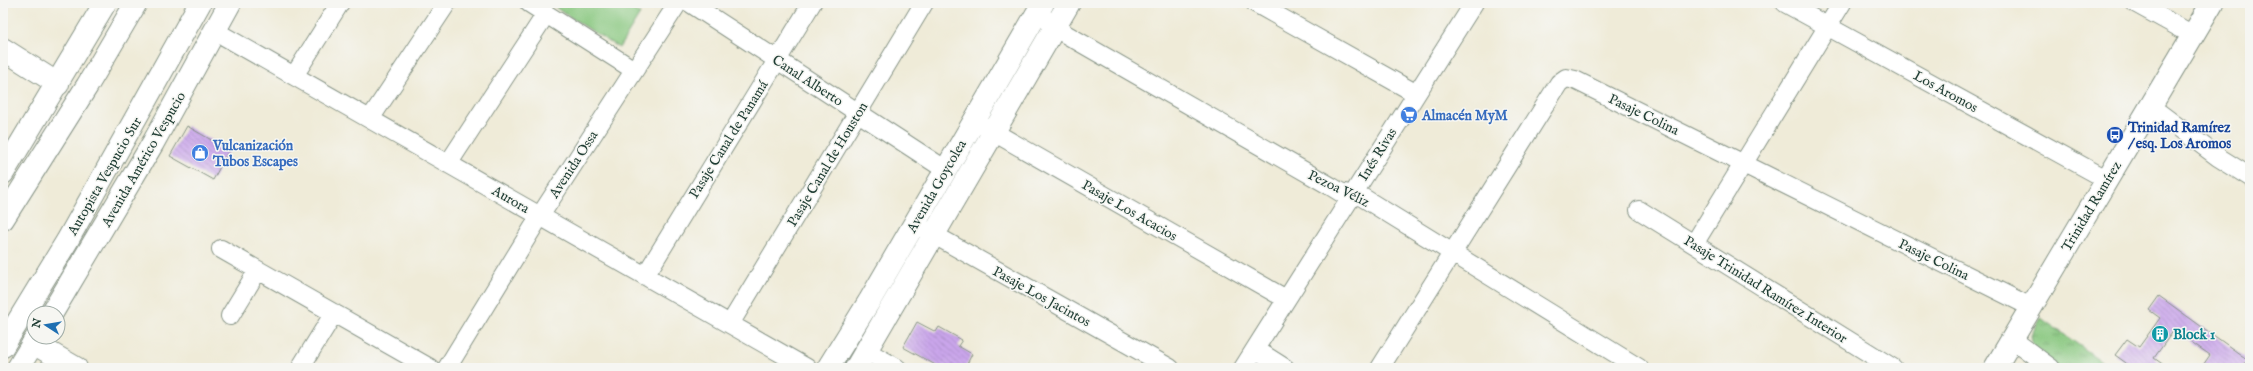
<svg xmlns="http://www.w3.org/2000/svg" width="2253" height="371" font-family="'IM FELL English',serif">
  <defs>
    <pattern id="park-tufts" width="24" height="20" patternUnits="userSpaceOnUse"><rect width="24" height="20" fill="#88c77f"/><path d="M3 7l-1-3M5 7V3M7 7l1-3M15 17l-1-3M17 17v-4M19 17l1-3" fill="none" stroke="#6fa369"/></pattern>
    <pattern id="building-back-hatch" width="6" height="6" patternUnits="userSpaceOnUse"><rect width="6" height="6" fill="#caa6eb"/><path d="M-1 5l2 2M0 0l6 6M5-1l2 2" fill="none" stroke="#a388bf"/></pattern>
  </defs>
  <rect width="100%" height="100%" fill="#f6f6f2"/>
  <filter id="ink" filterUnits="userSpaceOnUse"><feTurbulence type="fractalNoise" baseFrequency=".025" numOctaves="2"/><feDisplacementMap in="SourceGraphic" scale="8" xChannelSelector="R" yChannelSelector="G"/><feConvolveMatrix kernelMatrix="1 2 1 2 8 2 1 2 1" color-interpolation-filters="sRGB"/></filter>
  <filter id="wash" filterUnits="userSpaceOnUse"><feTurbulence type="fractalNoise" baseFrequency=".012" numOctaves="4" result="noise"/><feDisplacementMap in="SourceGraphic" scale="16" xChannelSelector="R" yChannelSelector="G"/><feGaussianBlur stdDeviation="0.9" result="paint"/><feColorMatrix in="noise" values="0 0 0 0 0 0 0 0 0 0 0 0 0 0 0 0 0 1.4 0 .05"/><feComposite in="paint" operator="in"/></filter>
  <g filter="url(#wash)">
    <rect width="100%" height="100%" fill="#efebd8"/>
    <path fill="#88c77f" stroke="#54825a" d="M559,3H623L640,14L619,48L556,8Z"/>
    <path fill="url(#park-tufts)" stroke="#54825a" d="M2041,318L2111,368H2061L2033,349L2031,335Z"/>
    <g id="blocks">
      <path fill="url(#building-back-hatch)" d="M187,126L229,150L213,180L170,156Z
        M2159,296L2248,360L2242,368H2201L2210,355L2174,330L2154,358L2168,368H2133L2115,355L2127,339L2139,347L2160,318L2149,310Z
        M917,322L936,332L939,327L962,340L958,346L972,354L965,368H941L903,347Z"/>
    </g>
  </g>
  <g filter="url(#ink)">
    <use href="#blocks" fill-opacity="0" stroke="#879486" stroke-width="1"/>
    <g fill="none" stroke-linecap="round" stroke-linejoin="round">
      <defs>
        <path id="minor" d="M529,3L634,70
          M690,3L946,170
          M1255,3L1415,93
          M1785,3L2106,179
          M2135,3L2193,35
          M1046,19L1055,28L1332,187L1340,192L1362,197L1639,368
          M215,31L807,368
          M294,76L340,3
          M2150,106L2218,157L2250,177
          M370,119L447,3
          M983,126L1286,299
          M448,164L546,14
          M1639,210L1893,368
          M922,228L1170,368
          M1694,244L1842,3
          M221,249L430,368
          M645,276L812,3
          M230,316L258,270
          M730,324L924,3
          M2012,339L2051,368
          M1255,349L1285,368
          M866,351L897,368
          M302,365L334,313
          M447,368L540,216L678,3
          M1243,368L1474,3
          M1380,368L1559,83L1566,78L1575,80L2031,307"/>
        <path id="tertiary" d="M3,49L58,84
          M33,343L76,368
          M828,368L870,300L1043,3
          M856,368L1069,3"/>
        <path id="secondary" d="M1995,368L2212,3"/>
        <path id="primary" d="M3,173L105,3
          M52,313L153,143L230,3
          M18,368L37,337"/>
        <path id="motorway" d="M3,219L87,86L136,3
          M3,346L67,241L200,3"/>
      </defs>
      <use href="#minor" stroke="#879486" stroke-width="20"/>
      <use href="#tertiary" stroke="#879486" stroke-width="24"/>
      <use href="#secondary" stroke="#879486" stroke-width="24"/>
      <use href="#primary" stroke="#879486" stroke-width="24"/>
      <use href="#motorway" stroke="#879486" stroke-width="24"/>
      <use href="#minor" stroke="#fff" stroke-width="18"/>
      <use href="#tertiary" stroke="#fff" stroke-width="22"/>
      <use href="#secondary" stroke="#fff" stroke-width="22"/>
      <use href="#primary" stroke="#fff" stroke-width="22"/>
      <use href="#motorway" stroke="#fff" stroke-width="22"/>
    </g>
  </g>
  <defs>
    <symbol id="supermarket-disc" viewBox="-11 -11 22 22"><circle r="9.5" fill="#3f7fe0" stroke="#f6f6f2"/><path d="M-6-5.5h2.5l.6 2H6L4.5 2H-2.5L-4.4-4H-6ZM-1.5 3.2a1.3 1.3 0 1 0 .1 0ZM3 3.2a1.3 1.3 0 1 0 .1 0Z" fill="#fff"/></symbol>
    <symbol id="bus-disc" viewBox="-11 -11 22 22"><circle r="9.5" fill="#1a4fb4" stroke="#f6f6f2"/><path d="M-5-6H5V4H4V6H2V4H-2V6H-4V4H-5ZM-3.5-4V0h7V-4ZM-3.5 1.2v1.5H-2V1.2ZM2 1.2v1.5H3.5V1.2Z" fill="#fff"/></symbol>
    <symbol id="shop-disc" viewBox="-11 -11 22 22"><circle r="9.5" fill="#3f7fe0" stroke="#f6f6f2"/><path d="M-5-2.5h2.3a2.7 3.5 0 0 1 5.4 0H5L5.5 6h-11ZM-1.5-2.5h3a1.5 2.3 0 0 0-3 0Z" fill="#fff"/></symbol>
    <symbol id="building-disc" viewBox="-11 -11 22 22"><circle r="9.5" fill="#0f9aa8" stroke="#f6f6f2"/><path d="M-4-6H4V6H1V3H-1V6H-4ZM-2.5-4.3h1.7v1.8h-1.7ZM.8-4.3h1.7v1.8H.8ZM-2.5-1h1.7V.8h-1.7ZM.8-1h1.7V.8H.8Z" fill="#fff"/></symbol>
  </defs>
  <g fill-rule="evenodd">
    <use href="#supermarket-disc" x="1399" y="105" width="20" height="20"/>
    <use href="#bus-disc" x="2105" y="125" width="20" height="20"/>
    <use href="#shop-disc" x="190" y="143" width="20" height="20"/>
    <use href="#building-disc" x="2150" y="324" width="20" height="20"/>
  </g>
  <g text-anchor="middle" stroke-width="3" stroke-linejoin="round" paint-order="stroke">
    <g font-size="14" fill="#1f3d34" stroke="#f6f6f2">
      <text transform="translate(808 80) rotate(33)" y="5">Canal Alberto</text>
      <text transform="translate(1946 91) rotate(29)" y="5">Los Aromos</text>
      <text transform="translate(1644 114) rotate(26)" y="5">Pasaje Colina</text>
      <text transform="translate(728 139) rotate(-58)" y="5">Pasaje Canal de Panamá</text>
      <text transform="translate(1377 154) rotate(-58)" y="5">Inés Rivas</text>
      <text transform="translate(143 159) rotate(-60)" y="5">Avenida Américo Vespucio</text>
      <text transform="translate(573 164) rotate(-57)" y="5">Avenida Ossa</text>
      <text transform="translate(827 164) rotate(-59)" y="5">Pasaje Canal de Houston</text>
      <text transform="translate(104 176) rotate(-60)" y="5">Autopista Vespucio Sur</text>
      <text transform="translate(936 186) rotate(-60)" y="5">Avenida Goycolea</text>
      <text transform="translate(1339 188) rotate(26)" y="5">Pezoa Véliz</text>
      <text transform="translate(511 199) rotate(30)" y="5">Aurora</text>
      <text transform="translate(2091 206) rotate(-59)" y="5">Trinidad Ramírez</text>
      <text transform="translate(1130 210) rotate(30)" y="5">Pasaje Los Acacios</text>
      <text transform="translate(1934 259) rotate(26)" y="5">Pasaje Colina</text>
      <text transform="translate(1766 289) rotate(32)" y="5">Pasaje Trinidad Ramírez Interior</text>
      <text transform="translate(1042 296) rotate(29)" y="5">Pasaje Los Jacintos</text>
    </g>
    <g font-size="14" font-weight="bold" fill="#366cbe" stroke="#f6f6f2" text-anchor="start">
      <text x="1422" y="120">Almacén MyM</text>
      <text x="213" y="150">Vulcanización<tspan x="213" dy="16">Tubos Escapes</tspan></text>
    </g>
    <g font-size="14" font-weight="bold" fill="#164399" stroke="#f6f6f2" text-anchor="start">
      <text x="2128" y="132">Trinidad Ramírez<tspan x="2128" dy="16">/ esq. Los Aromos</tspan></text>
    </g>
    <g font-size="14" font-weight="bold" fill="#0d838f" stroke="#f6f6f2" text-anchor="start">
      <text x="2173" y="339">Block 1</text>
    </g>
  </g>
  <rect width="2253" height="371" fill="none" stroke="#f6f6f2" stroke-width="16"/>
  <g transform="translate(46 325) rotate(282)"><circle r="19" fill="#f6f6f2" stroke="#a0aca6"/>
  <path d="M0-3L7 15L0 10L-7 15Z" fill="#1f6fb2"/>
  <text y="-6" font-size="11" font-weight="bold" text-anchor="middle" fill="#1f3d34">N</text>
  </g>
</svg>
